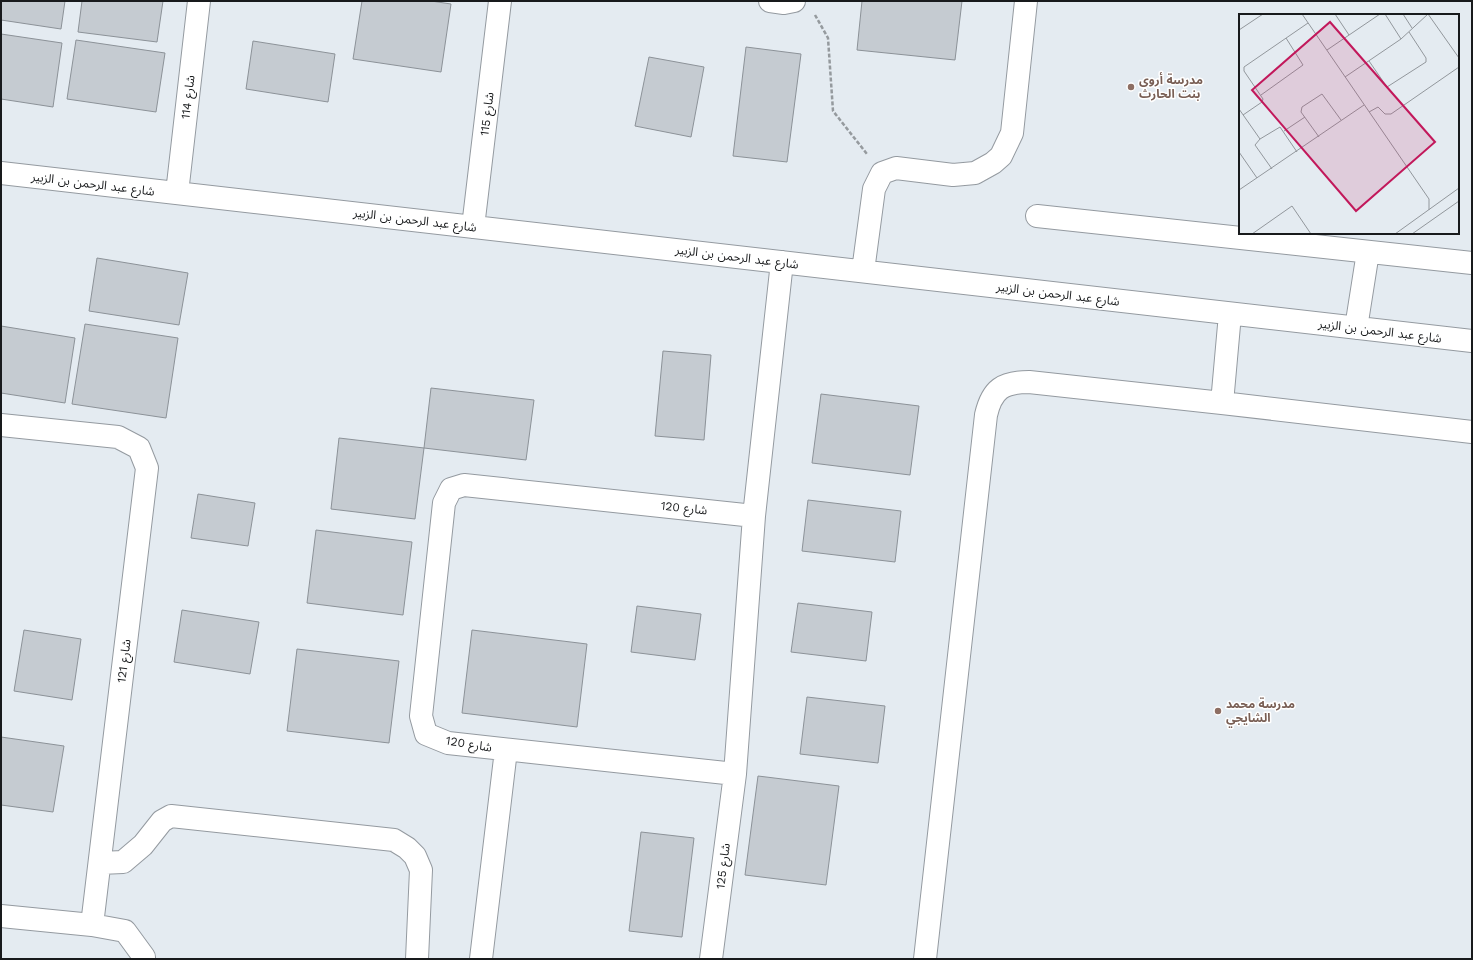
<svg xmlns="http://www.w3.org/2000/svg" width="1473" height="960" font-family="'Work Sans','Noto Sans Arabic',sans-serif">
  <rect width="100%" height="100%" fill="#e4ebf1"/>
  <path fill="#c5cbd1" stroke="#8c9298" d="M1,1H65L61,29L1,20Z
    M82,1H163L157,42L78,32Z
    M362,1H431L451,4L441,72L353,59Z
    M862,1H962L955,60L857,50Z
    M1,34L62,43L53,107L1,99Z
    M76,40L165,53L156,112L67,99Z
    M253,41L335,54L328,102L246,89Z
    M746,47L801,54L787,162L733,156Z
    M649,57L704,67L691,137L635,126Z
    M97,258L188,273L179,325L89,311Z
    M85,324L178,338L166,418L72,404Z
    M1,326L75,338L65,403L1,393Z
    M663,351L711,355L704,440L655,436Z
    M431,388L534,400L526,460L424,448Z
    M821,394L919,406L910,475L812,463Z
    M339,438L424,448L415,519L331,509Z
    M198,494L255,503L248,546L191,538Z
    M808,500L901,511L895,562L802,551Z
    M316,530L412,542L403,615L307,603Z
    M798,603L872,612L866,661L791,652Z
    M637,606L701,614L695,660L631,652Z
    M182,610L259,622L250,674L174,662Z
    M24,630L81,639L72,700L14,691Z
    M472,630L587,644L577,727L462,713Z
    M297,649L399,661L389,743L287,731Z
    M807,697L885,706L878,763L800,754Z
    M1,737L64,746L53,812L1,805Z
    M758,776L839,786L826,885L745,875Z
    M641,832L694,838L682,937L629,931Z"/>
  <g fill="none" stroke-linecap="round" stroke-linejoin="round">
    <defs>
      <path id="minor" d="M770,1L784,3L794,1
        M1,173L1472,341
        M177,193L199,1
        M1037,216L1472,263
        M473,227L500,1
        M863,271L874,189L882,173L896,168L953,175L975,173L993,163L1001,156L1012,133L1026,1
        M1356,328L1368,252
        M1222,403L1230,314
        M1,425L118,437L139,448L147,468L92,925
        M735,774L448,743L426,734L421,716L444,503L451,489L464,485L754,516
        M100,863L123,862L143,845L162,821L171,816L394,840L407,848L415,856L421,870L417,959
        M1,916L92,925L125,931L144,957V959
        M481,959L506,750
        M711,959L735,774L754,516L782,262
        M925,959L986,415C992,389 1003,382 1029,382L1222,403L1472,432"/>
    </defs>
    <use href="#minor" stroke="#949aa0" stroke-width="24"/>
    <path stroke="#959a9e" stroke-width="2.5" stroke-dasharray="4 2" stroke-linecap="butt" d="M815,15L828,38L833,111L867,154"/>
    <use href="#minor" stroke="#fff" stroke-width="22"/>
  </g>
  <g fill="#8d6e63" stroke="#fff" stroke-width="1.5">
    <circle cx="1131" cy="87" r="4"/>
    <circle cx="1218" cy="711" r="4"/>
  </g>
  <g text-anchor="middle" stroke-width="3" stroke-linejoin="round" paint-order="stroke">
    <g font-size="12" font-weight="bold" fill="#785e54" stroke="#fff" text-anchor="start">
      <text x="1139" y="84">مدرسة أروى<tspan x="1139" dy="14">بنت الحارث</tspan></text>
      <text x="1226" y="708">مدرسة محمد<tspan x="1226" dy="14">الشايجي</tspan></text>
    </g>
    <g font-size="12" fill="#181a1c" stroke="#fff">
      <text transform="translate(188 97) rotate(-83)" y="4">شارع 114</text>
      <text transform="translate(487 114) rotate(-83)" y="4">شارع 115</text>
      <text transform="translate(93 184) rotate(7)" y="4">شارع عبد الرحمن بن الزبير</text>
      <text transform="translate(415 220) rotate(7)" y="4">شارع عبد الرحمن بن الزبير</text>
      <text transform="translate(737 257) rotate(7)" y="4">شارع عبد الرحمن بن الزبير</text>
      <text transform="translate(1058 294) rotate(7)" y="4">شارع عبد الرحمن بن الزبير</text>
      <text transform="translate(1380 331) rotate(7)" y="4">شارع عبد الرحمن بن الزبير</text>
      <text transform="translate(684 508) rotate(6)" y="4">شارع 120</text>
      <text transform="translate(124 661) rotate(-83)" y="4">شارع 121</text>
      <text transform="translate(469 744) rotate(9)" y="4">شارع 120</text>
      <text transform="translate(723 866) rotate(-83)" y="4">شارع 125</text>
    </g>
  </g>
  <g transform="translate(1239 14)">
    <rect width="220" height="220" fill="#e4ebf1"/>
    <path fill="none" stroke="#92979c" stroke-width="1" d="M63,0L190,185V196M96,0L110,21M146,0L162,25M164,0L173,14M189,0L220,44M0,16L24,0M88,36L141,0M130,47L148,73L187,48V44L170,18M106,63L162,25L189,0M22,81L64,51L47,24M0,95L21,125M130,98L139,93L146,100H152L220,53M4,101L23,88L24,85L5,57V53L69,9M45,117L66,103M80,123L62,98L63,93L83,80L102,106M0,138L18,164M33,155L16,131L21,125L41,113L58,138M0,176L125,91M13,220L53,192L72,220M156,220L220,174M173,220L220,187"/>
    <path fill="#c2185b" fill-opacity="0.15" stroke="#c2185b" stroke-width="2" d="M91,8L196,128L117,197L13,76Z"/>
    <rect width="220" height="220" fill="none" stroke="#181a1c" stroke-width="2"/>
  </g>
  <rect width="1473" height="960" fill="none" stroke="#181a1c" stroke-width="4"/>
</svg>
